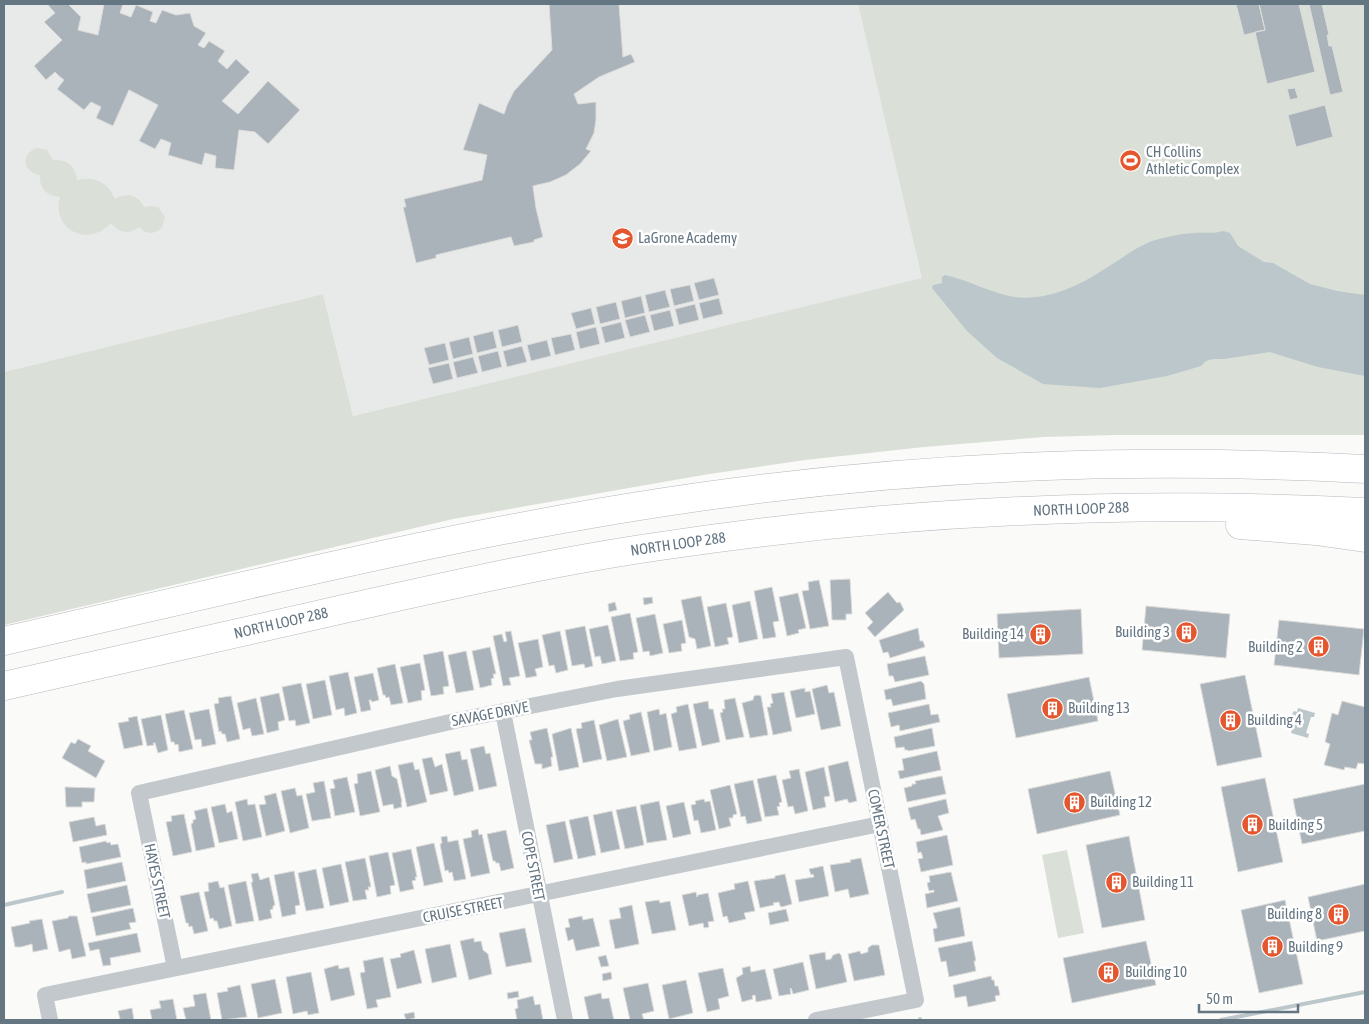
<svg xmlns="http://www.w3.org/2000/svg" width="1369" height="1024" font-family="'Asap Condensed',sans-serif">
  <rect width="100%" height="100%" fill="#fafaf8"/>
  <path fill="#e8e9e9" d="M4,4H858L923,278L353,416L323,294L4,372Z"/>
  <path fill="#dadfd7" d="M858,4H1365V435H1114L1044,437L924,447L805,460L703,475L453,519L4,625V372L323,294L353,416L922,278Z
    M37,148L47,150L53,160C67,159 76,166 77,180C94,176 108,182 115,199C127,192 138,195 144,207L150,206L158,207L165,217L162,228C154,234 147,235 139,227C129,235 119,233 111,223C88,248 51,230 60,197C47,196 39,189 40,175C23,172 20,154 37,148Z
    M1067,850L1084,933L1058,938L1042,855Z"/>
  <path fill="#bbc7cb" d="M1223,231L1230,233L1238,246L1264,262L1273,263L1310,284L1337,291L1365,295V376L1318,367L1270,352L1224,359H1213L1206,361L1201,366L1167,376L1100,388L1043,384L997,358L967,331L932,288L933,285L942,283V277L945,275C969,280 990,293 1014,297C1046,301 1077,287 1103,270C1120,260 1134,248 1152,241C1165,237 1180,234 1193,233C1204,232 1213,234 1223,231Z
    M1298,708L1315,713L1314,717H1311L1306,733L1309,734L1308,738L1291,733L1292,730L1289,729V719L1294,711L1297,712Z"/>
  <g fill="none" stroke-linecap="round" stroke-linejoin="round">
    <path stroke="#bbc7cb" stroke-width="4" d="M4,905L62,892
      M920,1019V1020
      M1221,1020L1365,992"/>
  </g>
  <path fill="#aab3b9" stroke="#dcdcda" d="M47,4H68L81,17L78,30L98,35L104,4H123L120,13L131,17L136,5L153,12L150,21L156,23L162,10L176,15L190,13L194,26L206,33L198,45L204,48L209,41L225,51L218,61L227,69L236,59L250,72L222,101L238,114L268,81L300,110L268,144L255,132L239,130L234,170L215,168L216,156L205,153L202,165L168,155L171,143L161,139L155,149L139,141L158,105L129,90L113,126L96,118L101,107L91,102L84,110L57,89L64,80L59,76L55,72L46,80L34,66L62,40L44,22L55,13Z
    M549,4H619L623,57L631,54L635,62L599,77L574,94L578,104L596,102V120L594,133L586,149L591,151L580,164L566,175L550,182L533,186L536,208L543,237L534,240V242L514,246L511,237L436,255V258L416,263L403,207H406L404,199L482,180L487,155L463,150L479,103L504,114L507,105L514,91L552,50Z
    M1236,4H1259L1265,30L1244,35Z
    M1259,4H1299L1315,72L1267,84L1255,32L1265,30Z
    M1309,4H1322L1329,35H1327L1329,46H1332L1343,92L1330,95Z
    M1295,88L1298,98L1290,100L1287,89Z
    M1325,105L1333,137L1296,147L1288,115Z
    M714,278L719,295L699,300L694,283Z
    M690,285L694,301L674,306L670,289Z
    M665,290L670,307L649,312L645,295Z
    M641,296L645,313L625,318L621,301Z
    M719,298L723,314L703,319L699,303Z
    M616,302L620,319L600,324L596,307Z
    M695,304L699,320L679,325L675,309Z
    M591,308L595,324L576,329L571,313Z
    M670,310L674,326L654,331L650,315Z
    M645,315L650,332L630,337L625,320Z
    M621,322L625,338L605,343L601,327Z
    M518,325L522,342L502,347L498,330Z
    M596,327L600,344L580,349L576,332Z
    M493,331L497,348L477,353L473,336Z
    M571,334L575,350L555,355L551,338Z
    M469,337L473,354L453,359L449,342Z
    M547,340L551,356L531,361L527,345Z
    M445,343L449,360L429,365L424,348Z
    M522,346L527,362L507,367L503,351Z
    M498,351L502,367L482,372L478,356Z
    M473,357L478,373L457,378L453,362Z
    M449,363L453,379L433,384L428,368Z
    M850,579L852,614H846V620H832L830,580Z
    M819,580L829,626L810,629L802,591L809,590L808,582Z
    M772,587L779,621L773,622L776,637L763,639L754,591Z
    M888,592L897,603L900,602L904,610L875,637L867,628L873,622L865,613Z
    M798,593L806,628L798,630L799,633L787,636L779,597Z
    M701,596L711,646L697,649L695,639L689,637L681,600Z
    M652,597L653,603L644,605L643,598Z
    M750,601L758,639L739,643L732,605Z
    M615,602L617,610L609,612L608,604Z
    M726,603L733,637L727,638L729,644L715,647L707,607Z
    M1146,606L1230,614L1226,658L1142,650Z
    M1081,609L1083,654L999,658L997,614Z
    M630,613L638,652L633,653L634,659L620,661L611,617Z
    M655,614L663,653L650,656L649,651L643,652L636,618Z
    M682,620L686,643L681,644L682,651L669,653L663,624Z
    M1279,620L1364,629L1359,675L1274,665Z
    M608,625L616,661L602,664L600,656L595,657L589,629Z
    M585,626L593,666L585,668L584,664L572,666L565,630Z
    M918,628L920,641H923L925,647L890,658L888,652L883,653L879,640Z
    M511,631L520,676L509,678L511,685L503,686L493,636L502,634L504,642L507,641L505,632Z
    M560,631L568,670L556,673L554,665L549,666L542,635Z
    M538,639L543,667L535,669L537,676L526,678L518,643Z
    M490,647L496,674H493L494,678L491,679L492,685L480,688L472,651Z
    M443,651L449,686L443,687L444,694L431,696L423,655Z
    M466,651L474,690L456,693L448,655Z
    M925,656L929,675L895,682L893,676H889L887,664Z
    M420,663L425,690L421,691L422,700L408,703L400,667Z
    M395,664L403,703L391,705L389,697L386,698L385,695H383L377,668Z
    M348,672L357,713L345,716L344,708L336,710L329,676Z
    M373,673L379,700L372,702L371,700H369L371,710L361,712L354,677Z
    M1245,675L1262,757L1217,766L1200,684Z
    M1089,677L1098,721L1016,738L1007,694Z
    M325,680L332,715L313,719L306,684Z
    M921,681L924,684L926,699L893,706L891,699L886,700L884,690Z
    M301,683L310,723L296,726L295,720L289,721L282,687Z
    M827,685L829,693L834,692L841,726L821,730L812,689Z
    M805,688V692L810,691L815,714L796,718L790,691Z
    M784,692L792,731L773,735L767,707H771L770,704L773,703L771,694Z
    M279,693L285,720L278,722L279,730L267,733L260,697Z
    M758,695L761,696L768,735L750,738L742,703L753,700L754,696Z
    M231,696L240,739L227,742L225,734H222L221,731L219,732L214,704L219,703L218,698Z
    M256,698L264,734L252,736L250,728L243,730L237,703Z
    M735,698L744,737L726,740L720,713L723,712L722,709H725L724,700Z
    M708,701L709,709H713L720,742L702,746L693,704Z
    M1342,701L1365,707V758L1364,764L1358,763L1356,769L1345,767L1344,770L1324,765L1330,744L1325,742L1332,713L1338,715Z
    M688,704L697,748L679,751L671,714L677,712L676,707Z
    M929,704L931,715L938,714L940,722L900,731L899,725L891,727L888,713Z
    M209,709L216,744L202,747L201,739L195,740L189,713Z
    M659,709L660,715L666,713L672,747L654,751L647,712Z
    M184,710L193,749L179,752L178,744L175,745L174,742H171L165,714Z
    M641,712L650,752L631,756L623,721L630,719L629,715Z
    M161,715L168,750L158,753L155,743H153L154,745L147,746L141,719Z
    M137,716L143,745L124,749L118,723L129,721L128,718Z
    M618,719L627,757L607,761L599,725Z
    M594,720L602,759L583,763L576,729L582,728L581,723Z
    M547,728L553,757H551V760L552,766L542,769V764H535L529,740H532L530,732Z
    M571,728L579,767L559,771L552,734Z
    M932,728L935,746L908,751V750H905L904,747L896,748L894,737Z
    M78,739L91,746L88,751L105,761L96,778L62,758L71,742L75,744Z
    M484,746L486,754L490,753L497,786L479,790L470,749Z
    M460,751L462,760L467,759L474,791L454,796L445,754Z
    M937,751L941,770L900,779L898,771L904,770L902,759Z
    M432,757L435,767L442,764L448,791L430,795L422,759Z
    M848,761L857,801L849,803L847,799L835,802L828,766Z
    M413,762L415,770L419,769L427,802L407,807L398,765Z
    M390,766L392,776L397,779L402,802H401L402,807L394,809L393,804L383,806L375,770Z
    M824,767L830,796L824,797L826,807L813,810L805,772Z
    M799,769L808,811L795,814L793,806L788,807L782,780L791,778L789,771Z
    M371,771L380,812L360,816L354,784L358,783L357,774Z
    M1110,771L1120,815L1037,834L1028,789Z
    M776,775L782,802L779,803L780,806L777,807L779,815L765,817L757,779Z
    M942,776L946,794L907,802L904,788L912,786V784H916L915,781Z
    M347,777L355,812L335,816L330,789L335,788L333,780Z
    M1265,778L1283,862L1238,872L1221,787Z
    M753,780L762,821L747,824L745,816L741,817L734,784Z
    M324,781L331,818L312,821L306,794L315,792L313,783Z
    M1365,784V831L1302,844L1293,799Z
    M730,785L737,814L733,815V818H729L731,826L719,829L710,790Z
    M65,787L95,788L94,802H82V807H66Z
    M295,788L297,796L302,795L309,828L290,833L281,791Z
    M276,793L285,831L266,836L259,805L266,804L264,796Z
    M247,799L248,805L255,804L262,837L243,841L235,802Z
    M704,799L705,802L710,801L716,830L701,833L698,820L694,821L691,805L696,804L695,801Z
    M946,799L949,813L938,816L943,830L921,835L920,829H918L915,819L911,820L908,808Z
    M659,801L667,840L647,843L640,805Z
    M684,802L691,834L673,838L666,806Z
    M225,804L227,813L232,811L238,839L219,843L211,807Z
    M636,806L644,845L625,849L616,810Z
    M207,808L215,847L196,851L191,824L193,823V820L196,819L194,811Z
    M612,811L620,849L601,853L593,815Z
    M184,814L192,852L173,856L166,822L172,821L171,816Z
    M588,816L596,855L578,859L569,820Z
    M94,817L96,826L105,824L107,835L73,842L69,822Z
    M565,821L573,859L554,863L546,825Z
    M478,829L479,835L482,834L490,873L471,877L463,839L472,837L471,831Z
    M506,830L514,868L501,871L499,863H496L495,861H493L487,834Z
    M947,835L953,865L921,872L918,859L923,858L921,852L918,853L916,842Z
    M447,836L448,842L458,840L466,879L454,881L452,872L449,873L448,870L445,871L440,844L442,843L441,837Z
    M1129,836L1145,920L1102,928L1086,845Z
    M106,841L107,843L110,842L111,845L118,844L121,857L86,864V862L82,863L79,847Z
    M434,843L443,882L424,886L416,847Z
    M411,849L417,877H415L416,880L412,881L414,889L400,892L392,853Z
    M388,852L395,885L390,886L391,894L377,897L369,856Z
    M365,858L371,887H368L369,890H365L367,899L353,901L345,862Z
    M861,858L869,894L850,898L848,889L835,892L830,865L851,862L850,860Z
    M122,862L126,881L87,889L84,870Z
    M341,864L349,902L330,906L322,868Z
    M823,866L829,896L799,902L795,880L814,877L813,874L811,875L809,869Z
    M316,869L324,908L306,911L298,873Z
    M294,871L300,905L295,906L296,914L282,917L274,875Z
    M951,872L958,901L927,908L925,894L934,892V890L929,891L927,883L930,882L929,876Z
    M258,873L260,880L269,877L275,905L273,906V909L270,910L272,918L259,921L251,882H253L251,874Z
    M785,874L792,904L782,907L780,906L779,902L773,903L774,905L760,908L754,881L775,878V876Z
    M218,881L220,888L224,887L232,926L219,929L217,921H214L213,918L210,919L204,892L209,891L208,883Z
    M246,881L254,921L236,924L228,885Z
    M748,881L755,911L744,913L746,919L729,923L727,916L723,917L718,893L735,889L734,884Z
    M1365,884V931L1317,941L1308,897Z
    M127,885L131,905L91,913L87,894Z
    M199,892L208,931L194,934L192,926L189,927L188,923H186L180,896Z
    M696,892L697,897L698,895L708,893L714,921L708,922L709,927L704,928L703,923L689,926L682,895Z
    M659,900L660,903L670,901L676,930L652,934L645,902Z
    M1285,900L1303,984L1259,993L1241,910Z
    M632,905L639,944L615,949L609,920L621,918L619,908Z
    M960,907L965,936L935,942L933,929L937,928V926L933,913Z
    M133,908L136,922L129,923L131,929L96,936L92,917Z
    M786,909L789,921L770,925L768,913Z
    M69,916H77L86,956L72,959L70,949L59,952L52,921L68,918Z
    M582,916L583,920L593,918L600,946L576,951L573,939L568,941L565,928L570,927L568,919Z
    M42,919L48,949L33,952L32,944L21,947H15L11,927L30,923L29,921Z
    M525,928L532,962L506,967L499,933Z
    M137,933L141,952L110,958L111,965L103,966L99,949L90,951L88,943Z
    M474,938V942L481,941L483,950L488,954L492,974L469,980L460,941Z
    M972,941L976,961H974L976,971L949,977L946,961L941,962L938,948Z
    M1146,941L1156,985L1072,1003L1063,958Z
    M450,944L457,977L432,983L425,949Z
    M872,945H879L885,975L854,981L848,954L860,951L861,954L868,952V948Z
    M414,950L422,983L397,989L390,959L401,957L400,954Z
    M825,952L826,960L831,959L833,955L839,953L841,955L847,982L816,989L809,955Z
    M606,955L609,966L601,967L598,957Z
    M383,957L391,997L376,1000L378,1007L367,1009L360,973L365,972L363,961Z
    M803,962L809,990L793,994L791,988L790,989L791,994L779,996L773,969Z
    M338,965L339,969L349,967L355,995L331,1001L324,969Z
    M750,966L751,972L765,969L772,999L756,1002L755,995L752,996L753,999L742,1002L736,978L743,974L742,968Z
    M723,968L729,996L718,999L720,1009L707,1012L698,973Z
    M311,972L319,1013L308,1015L307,1011L293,1014L286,977Z
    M611,972L612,979L603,981L602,974Z
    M991,976L992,980H994L995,986H998L1000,995L995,996L996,1001L968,1007L966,996L955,998L953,985Z
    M275,979L282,1013L258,1018L251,984Z
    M686,980L693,1013L669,1019L662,985Z
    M648,983L654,1011L642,1014L644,1020H630L623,988Z
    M240,985L247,1017L222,1020L217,993L228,991L227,988Z
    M518,991L519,997L508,999L507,993Z
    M206,993L211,1020H186L183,1008L195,1006L193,995Z
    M601,993L602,999L609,998L614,1020H589L584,997Z
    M533,996L535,1005L540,1004L543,1020H517L515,1009L518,1008L517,1000Z
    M173,999L177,1020H152L150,1010L161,1008L159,1001Z
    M132,1008L134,1020H115L120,1019L118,1011Z
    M414,1012L415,1018L406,1020L404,1014Z"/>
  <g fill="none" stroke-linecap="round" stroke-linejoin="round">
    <defs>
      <path id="highway" d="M1240,525L1316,531L1365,538
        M4,641C247,586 489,524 736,492C945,464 1155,458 1365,469
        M4,686C119,660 233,634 348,608C452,585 556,561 661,546C894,511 1130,500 1365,512"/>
    </defs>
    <use href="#highway" stroke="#b4b9bd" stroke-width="29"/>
    <path stroke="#c3c8cc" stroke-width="16" d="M503,712L565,1020
      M175,968L139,793L459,720L617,689L846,657L916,1000L816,1020
      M50,1020L45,995L880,824"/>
    <use href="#highway" stroke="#fff" stroke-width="28"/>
  </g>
  <defs>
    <symbol id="stadium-disc" viewBox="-11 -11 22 22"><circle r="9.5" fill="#e4572e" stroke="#fff"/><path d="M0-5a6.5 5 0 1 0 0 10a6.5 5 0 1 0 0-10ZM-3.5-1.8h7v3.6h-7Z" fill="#fff"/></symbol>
    <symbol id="school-disc" viewBox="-11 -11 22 22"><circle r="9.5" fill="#e4572e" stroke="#fff"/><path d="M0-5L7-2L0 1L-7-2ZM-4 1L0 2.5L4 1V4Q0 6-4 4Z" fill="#fff"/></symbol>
    <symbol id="building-disc" viewBox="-11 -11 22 22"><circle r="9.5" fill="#e4572e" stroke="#fff"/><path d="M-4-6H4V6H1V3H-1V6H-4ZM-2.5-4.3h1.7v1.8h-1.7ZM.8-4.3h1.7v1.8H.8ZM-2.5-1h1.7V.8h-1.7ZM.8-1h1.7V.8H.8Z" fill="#fff"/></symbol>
  </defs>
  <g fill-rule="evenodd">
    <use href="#stadium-disc" x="1118" y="148" width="25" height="25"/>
    <use href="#school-disc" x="610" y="226" width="25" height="25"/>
    <use href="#building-disc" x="1174" y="620" width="25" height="25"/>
    <use href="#building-disc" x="1028" y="622" width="25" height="25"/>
    <use href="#building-disc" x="1306" y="634" width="25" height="25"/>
    <use href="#building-disc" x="1040" y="696" width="25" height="25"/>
    <use href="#building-disc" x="1218" y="708" width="25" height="25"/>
    <use href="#building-disc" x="1062" y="790" width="25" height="25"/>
    <use href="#building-disc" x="1240" y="812" width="25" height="25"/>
    <use href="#building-disc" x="1104" y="870" width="25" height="25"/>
    <use href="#building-disc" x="1326" y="902" width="25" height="25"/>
    <use href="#building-disc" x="1260" y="934" width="25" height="25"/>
    <use href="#building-disc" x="1096" y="960" width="25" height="25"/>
  </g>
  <g text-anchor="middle" stroke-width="5" stroke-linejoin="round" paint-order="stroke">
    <g font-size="15" fill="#657683" stroke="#fff" text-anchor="start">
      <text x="1146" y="157">CH Collins<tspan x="1146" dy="17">Athletic Complex</tspan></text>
      <text x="638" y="243">LaGrone Academy</text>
      <text x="1170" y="637" text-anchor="end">Building 3</text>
      <text x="1024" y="639" text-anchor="end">Building 14</text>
      <text x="1303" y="652" text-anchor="end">Building 2</text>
      <text x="1068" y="713">Building 13</text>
      <text x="1247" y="725">Building 4</text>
      <text x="1090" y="807">Building 12</text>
      <text x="1268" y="830">Building 5</text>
      <text x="1132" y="887">Building 11</text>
      <text x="1322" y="919" text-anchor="end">Building 8</text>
      <text x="1288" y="952">Building 9</text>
      <text x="1125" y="977">Building 10</text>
    </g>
    <g font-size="15" fill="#657683" stroke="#fff">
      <text transform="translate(1081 509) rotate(-2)" y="5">NORTH LOOP 288</text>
      <text transform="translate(678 544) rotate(-8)" y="5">NORTH LOOP 288</text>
      <text transform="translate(281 623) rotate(-13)" y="5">NORTH LOOP 288</text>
      <text transform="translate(490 714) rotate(-11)" y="5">SAVAGE DRIVE</text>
      <text transform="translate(881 829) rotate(78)" y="5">COMER STREET</text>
      <text transform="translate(533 866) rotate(79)" y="5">COPE STREET</text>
      <text transform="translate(157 881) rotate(78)" y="5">HAYES STREET</text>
      <text transform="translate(463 910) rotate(-11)" y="5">CRUISE STREET</text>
    </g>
  </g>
  <rect width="1369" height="1024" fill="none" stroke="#657683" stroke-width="10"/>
  <path d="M1199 1004v8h99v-8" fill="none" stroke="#657683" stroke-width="2.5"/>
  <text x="1206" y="1004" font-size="15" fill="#657683" stroke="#ffffff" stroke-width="4" paint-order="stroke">50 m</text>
</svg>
